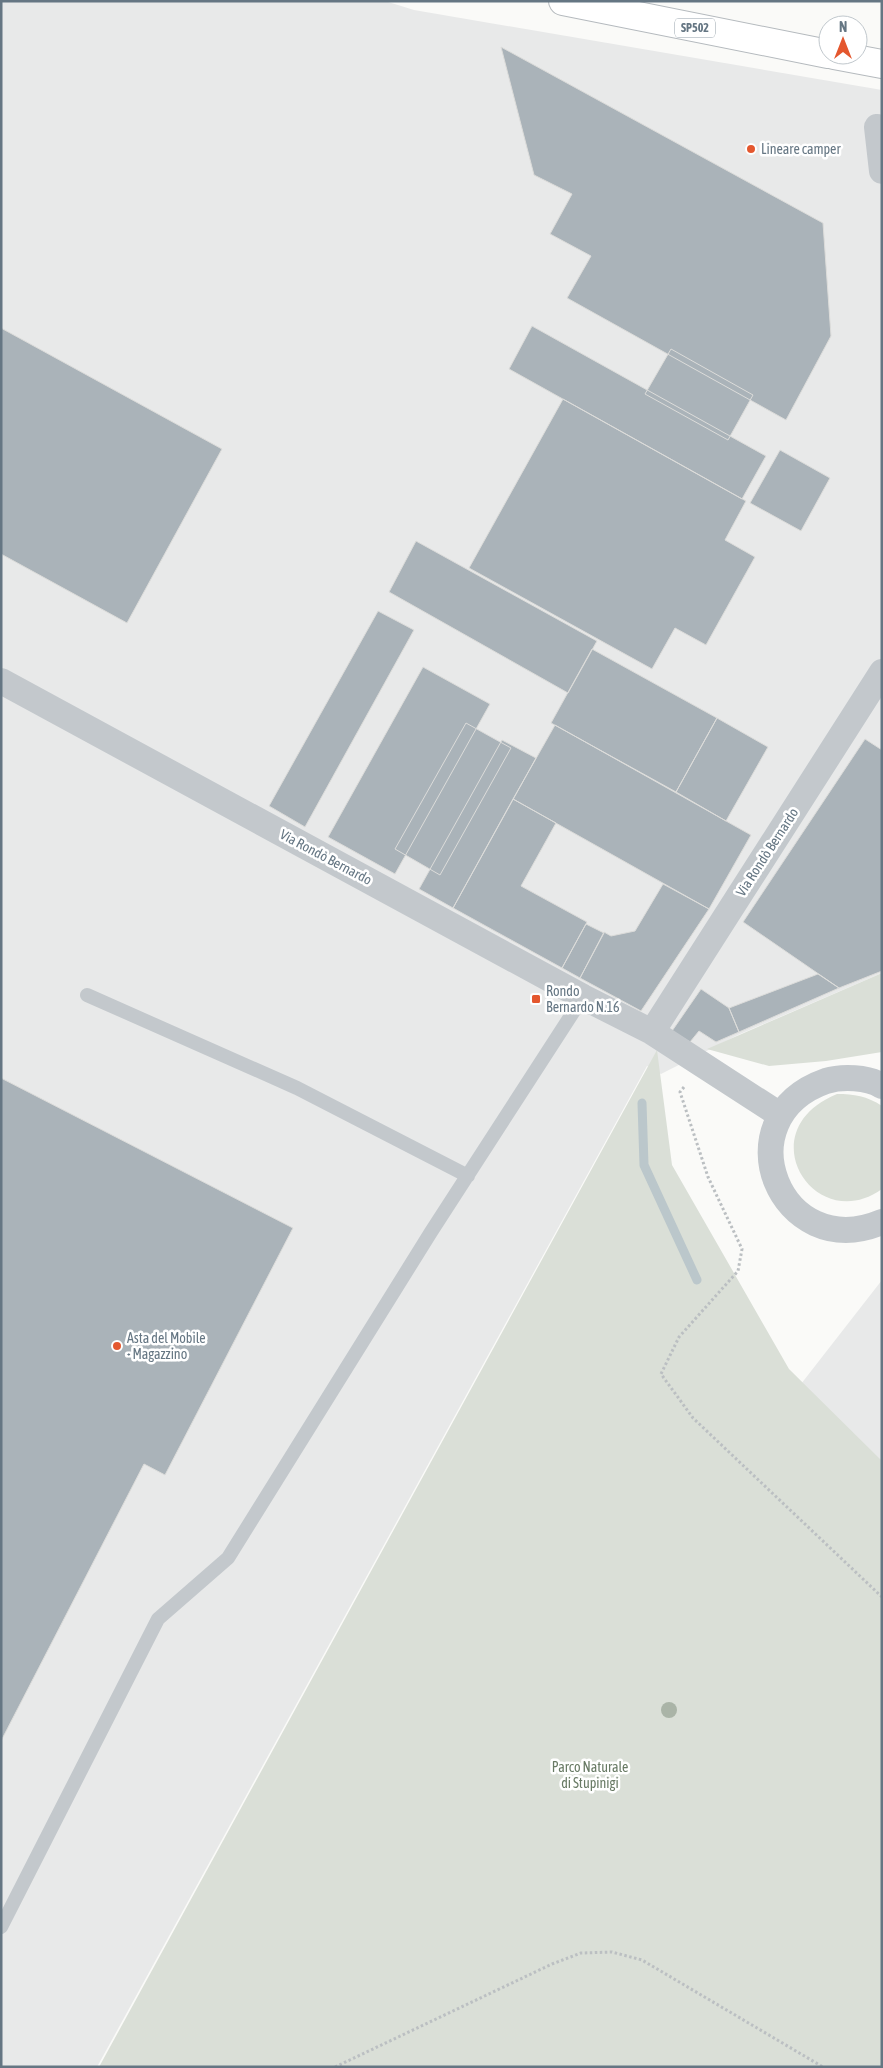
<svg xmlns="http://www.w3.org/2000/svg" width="883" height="2068" font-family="'Asap Condensed',sans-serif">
  <rect width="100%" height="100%" fill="#fafaf8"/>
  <path fill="#e8e9e9" d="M1,1H385L414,10L882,90V973L738,1035L661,1074L647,1066L97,2067H1Z
    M882,1280V1463L801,1384Z"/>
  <path fill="#dadfd7" d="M882,973V1052L826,1061L769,1066L707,1049Z
    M657,1050L672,1165L789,1369L882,1461V2067H99Z
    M837,1094C854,1094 867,1096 882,1106V1189C815,1237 747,1131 837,1094Z"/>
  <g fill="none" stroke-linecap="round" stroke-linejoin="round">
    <path stroke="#bbc7cb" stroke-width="9" d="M642,1103L644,1165L697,1280"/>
  </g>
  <path fill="#aab3b9" stroke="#dcdcda" d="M501,47L823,223L831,336L786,420L567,298L591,256L550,234L572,194L534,175Z
    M532,326L766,456L742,499L509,369Z
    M1,328L222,449L127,623L1,554Z
    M671,349L753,395L728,440L645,394Z
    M563,399L746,501L725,540L755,557L706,645L675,628L652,669L469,568Z
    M780,450L830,478L801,531L750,503Z
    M416,541L597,641L568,693L389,592Z
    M378,611L414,630L305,827L269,806Z
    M592,649L717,718L676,792L551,723Z
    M423,667L490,704L395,874L328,837Z
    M717,718L768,747L726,821L676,792Z
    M466,723L511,748L440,875L395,849Z
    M555,725L751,835L709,909L513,799Z
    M865,739L882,750V971L839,988L743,922Z
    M502,740L536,758L453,908L419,889Z
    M513,799L556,823L521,886L587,922L562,968L453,908Z
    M663,884L709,909L641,1011L580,978L604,932L611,936L635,931Z
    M586,924L604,933L580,978L562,968Z
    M818,974L839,988L739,1032L729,1008Z
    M701,989L729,1008L739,1032L716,1042L699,1031L690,1042L672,1031Z
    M1,1078L293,1228L165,1475L144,1464L1,1741Z"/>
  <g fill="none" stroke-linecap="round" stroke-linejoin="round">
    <defs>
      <path id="primary" d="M563,1L828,54
        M834,55L882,64"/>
    </defs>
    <use href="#primary" stroke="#b5babe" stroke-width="30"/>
    <path stroke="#bbbfc2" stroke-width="3" stroke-dasharray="2.5 2.5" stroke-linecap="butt" d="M684,1087L680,1092L708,1177L742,1249L738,1271L679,1337L661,1374L693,1418L882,1597
      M335,2067L552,1964L581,1953L612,1952L642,1960L823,2067"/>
    <path stroke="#c3c8cc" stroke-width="14" d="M87,995L297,1088L468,1176
      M1,1927L158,1619L228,1558L431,1232L583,997"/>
    <path stroke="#c3c8cc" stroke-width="26" d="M877,127L882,171
      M1,681L583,997L652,1032L780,1115
      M652,1032L882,672
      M882,1086C868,1077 842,1076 826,1081C721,1118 780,1265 882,1222"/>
    <use href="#primary" stroke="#fff" stroke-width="28"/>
  </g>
  <circle fill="#aab4a7" cx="669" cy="1710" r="8"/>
  <g fill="#e4572e" stroke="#fff" stroke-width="2">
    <circle cx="751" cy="149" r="5"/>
    <rect x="531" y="994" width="10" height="10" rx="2.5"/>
    <circle cx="117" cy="1346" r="5"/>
  </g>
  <g text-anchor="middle" stroke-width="5" stroke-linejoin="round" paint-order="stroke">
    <rect fill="#fff" stroke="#939fa8" stroke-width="1" x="675" y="18.5" width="40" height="19" rx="4"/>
    <g font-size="12" font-weight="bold" fill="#657683">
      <text x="695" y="32">SP502</text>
    </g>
    <g font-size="14" fill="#657683" stroke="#fff" text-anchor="start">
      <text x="761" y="154">Lineare camper</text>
      <text x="546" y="996">Rondo<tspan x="546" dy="16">Bernardo N.16</tspan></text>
      <text x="127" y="1343">Asta del Mobile<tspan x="127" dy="16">- Magazzino</tspan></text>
    </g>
    <g font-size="14" fill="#657683" stroke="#fff">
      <text transform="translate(767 852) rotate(-57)" y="5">Via Rondò Bernardo</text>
      <text transform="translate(326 857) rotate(28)" y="5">Via Rondò Bernardo</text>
    </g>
    <g font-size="14" fill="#687a64" stroke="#fff">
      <text x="590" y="1772">Parco Naturale<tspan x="590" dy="16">di Stupinigi</tspan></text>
    </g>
  </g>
  <rect width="883" height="2068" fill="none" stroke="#657683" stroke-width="5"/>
  <g transform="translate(843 40)"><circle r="24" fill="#ffffff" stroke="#c1c8cd"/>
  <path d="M0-4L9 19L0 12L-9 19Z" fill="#e4572e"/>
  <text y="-8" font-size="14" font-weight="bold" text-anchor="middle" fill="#657683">N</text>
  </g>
</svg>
